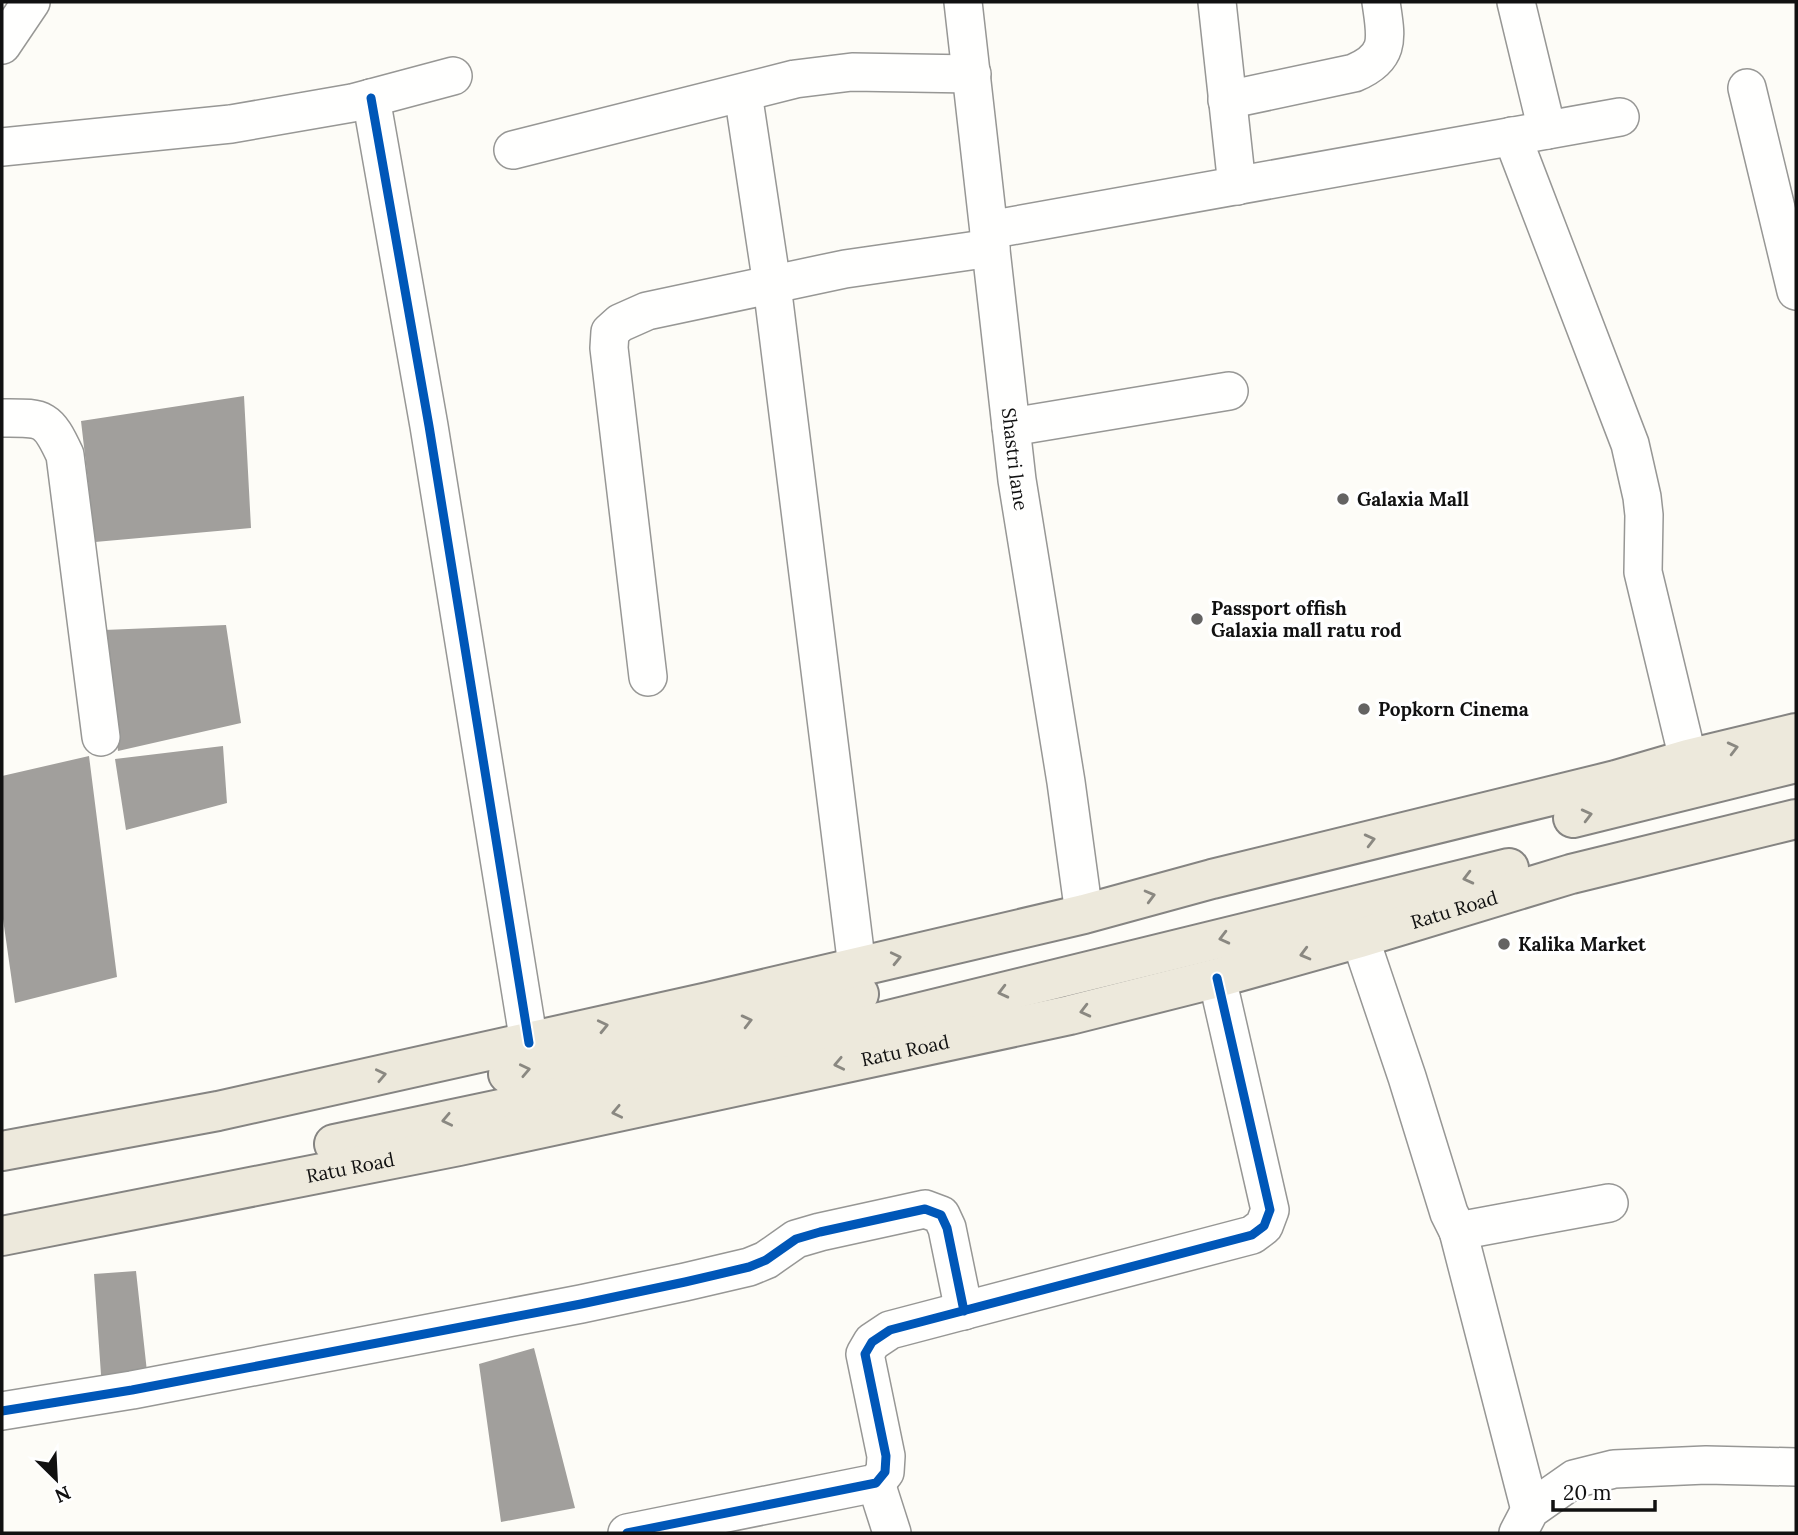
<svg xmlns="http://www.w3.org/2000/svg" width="1798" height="1535" font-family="Lora,serif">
  <rect width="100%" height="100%" fill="#fdfcf7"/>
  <path fill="#a19f9c" d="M244,396L251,528L95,542L81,421Z
    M226,625L241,723L118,751L104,630Z
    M223,746L227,803L126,830L115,759Z
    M89,756L117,977L15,1003L2,912V776Z
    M136,1271L148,1381L102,1389L94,1274Z
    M534,1348L575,1508L501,1522L479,1364Z"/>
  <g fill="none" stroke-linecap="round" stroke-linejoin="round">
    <defs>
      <g id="minor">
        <path id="s1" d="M963,2L1017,480L1066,782L1084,914"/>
        <path d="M1217,2L1237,186"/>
        <path d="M1516,2L1547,130"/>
        <path d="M2,45L31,2"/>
        <path d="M1747,88L1796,291"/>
        <path d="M743,93L772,285L857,967"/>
        <path d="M371,98L429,426L529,1043"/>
        <path d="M1227,100L1354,73C1392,57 1386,37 1381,2"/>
        <path d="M1512,136L1630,444L1642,497L1644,515L1643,572L1688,759"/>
        <path d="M2,147L231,124L352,103L453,76"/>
        <path d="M513,150L795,79L852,72L972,74"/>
        <path d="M989,230L1620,117"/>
        <path d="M2,418C43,418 47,416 65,455L101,737"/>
        <path d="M1011,427L1229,391"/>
        <path d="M648,677L609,348L610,332L620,323L647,311L845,269L991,248"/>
        <path d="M1360,938L1407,1077L1449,1213L1458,1231L1609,1203"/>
        <path d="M1458,1231L1530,1510"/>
        <path d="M2,1411L132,1390L581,1304L685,1282L749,1267L766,1260L796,1239L820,1232L925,1209L941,1215L947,1228L964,1311"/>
        <path d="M876,1483L892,1533"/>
        <path d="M627,1533L876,1483L885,1472L886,1456L865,1354L872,1342L890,1330L1252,1235L1264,1226L1270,1210L1217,978"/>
        <path d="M1518,1533L1530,1510L1574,1479L1614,1469L1706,1465L1796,1467"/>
      </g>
      <g id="primary">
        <path d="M1573,818L1796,763"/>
        <path d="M508,1074L665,1041L859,994"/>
        <path d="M334,1144L672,1073L1509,868"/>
        <path d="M2,1151L218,1111L708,1002L1084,914L1212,879L1616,780L1688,759L1796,733"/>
        <path id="s2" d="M2,1236L459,1146L1070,1015L1217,978L1360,938L1571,874L1796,819"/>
      </g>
    </defs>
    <use href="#minor" stroke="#979795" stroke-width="40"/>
    <use href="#primary" stroke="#858482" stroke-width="42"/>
    <use href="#minor" stroke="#fffffe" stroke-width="37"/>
    <use href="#primary" stroke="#ede9dc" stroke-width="38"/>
    <defs>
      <path id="cycleway" d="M371,98L429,426L529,1043
        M2,1411L132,1390L581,1304L685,1282L749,1267L766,1260L796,1239L820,1232L925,1209L941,1215L947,1228L964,1311
        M627,1533L876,1483L885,1472L886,1456L865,1354L872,1342L890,1330L1252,1235L1264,1226L1270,1210L1217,978"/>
    </defs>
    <use href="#cycleway" stroke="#fff" stroke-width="13"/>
    <use href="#cycleway" stroke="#0057b8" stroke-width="9"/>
  </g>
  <defs><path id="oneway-chevron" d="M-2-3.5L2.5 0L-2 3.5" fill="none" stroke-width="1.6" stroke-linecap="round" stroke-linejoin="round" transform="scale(1.75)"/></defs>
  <g stroke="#8a8881">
    <use href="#oneway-chevron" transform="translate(1733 748) rotate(-14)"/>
    <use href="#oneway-chevron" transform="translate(1587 815) rotate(-14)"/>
    <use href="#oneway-chevron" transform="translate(1370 840) rotate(-14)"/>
    <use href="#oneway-chevron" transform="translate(1468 878) rotate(166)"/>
    <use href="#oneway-chevron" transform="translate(1150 896) rotate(-15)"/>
    <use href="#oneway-chevron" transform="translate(1224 938) rotate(166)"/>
    <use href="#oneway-chevron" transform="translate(1305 954) rotate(165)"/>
    <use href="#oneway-chevron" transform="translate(896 958) rotate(-13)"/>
    <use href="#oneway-chevron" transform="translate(1003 992) rotate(166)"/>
    <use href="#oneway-chevron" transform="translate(1085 1011) rotate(166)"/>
    <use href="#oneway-chevron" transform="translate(747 1021) rotate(-14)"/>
    <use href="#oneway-chevron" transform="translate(603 1026) rotate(-13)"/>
    <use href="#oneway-chevron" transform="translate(839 1064) rotate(168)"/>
    <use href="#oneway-chevron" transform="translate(525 1070) rotate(-12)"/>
    <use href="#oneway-chevron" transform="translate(381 1075) rotate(-12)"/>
    <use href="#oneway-chevron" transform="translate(617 1112) rotate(168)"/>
    <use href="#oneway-chevron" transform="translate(447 1120) rotate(168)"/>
  </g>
  <g fill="#646362" stroke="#fff" stroke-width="2.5">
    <circle cx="1343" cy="499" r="7"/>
    <circle cx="1197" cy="619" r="7"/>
    <circle cx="1364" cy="709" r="7"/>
    <circle cx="1504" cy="944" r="7"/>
  </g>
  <g text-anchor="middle" stroke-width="7" stroke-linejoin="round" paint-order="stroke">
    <g font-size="19" fill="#111" stroke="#fff">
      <text dy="7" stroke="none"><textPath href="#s1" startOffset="460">Shastri lane</textPath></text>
      <text dy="7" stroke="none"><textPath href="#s2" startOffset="1489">Ratu Road</textPath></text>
      <text dy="7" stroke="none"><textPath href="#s2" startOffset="922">Ratu Road</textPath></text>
      <text dy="7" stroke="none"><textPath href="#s2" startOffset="355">Ratu Road</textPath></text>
    </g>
    <g font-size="19" font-weight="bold" fill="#111" stroke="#fff" text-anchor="start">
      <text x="1357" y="506">Galaxia Mall</text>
      <text x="1211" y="615">Passport offish<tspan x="1211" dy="22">Galaxia mall ratu rod</tspan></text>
      <text x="1378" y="716">Popkorn Cinema</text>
      <text x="1518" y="951">Kalika Market</text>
    </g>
  </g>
  <rect width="1798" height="1535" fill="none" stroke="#111111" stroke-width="7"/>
  <g transform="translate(56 1479) rotate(156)" stroke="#ffffff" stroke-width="5" paint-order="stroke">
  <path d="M0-5L12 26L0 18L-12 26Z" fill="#111111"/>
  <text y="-10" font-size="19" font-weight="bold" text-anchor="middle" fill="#111111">N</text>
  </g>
  <path d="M1553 1500v10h102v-10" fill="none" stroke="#111111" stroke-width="3.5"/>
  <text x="1563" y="1500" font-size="21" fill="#111111" stroke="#ffffff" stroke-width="5" paint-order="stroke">20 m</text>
</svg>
